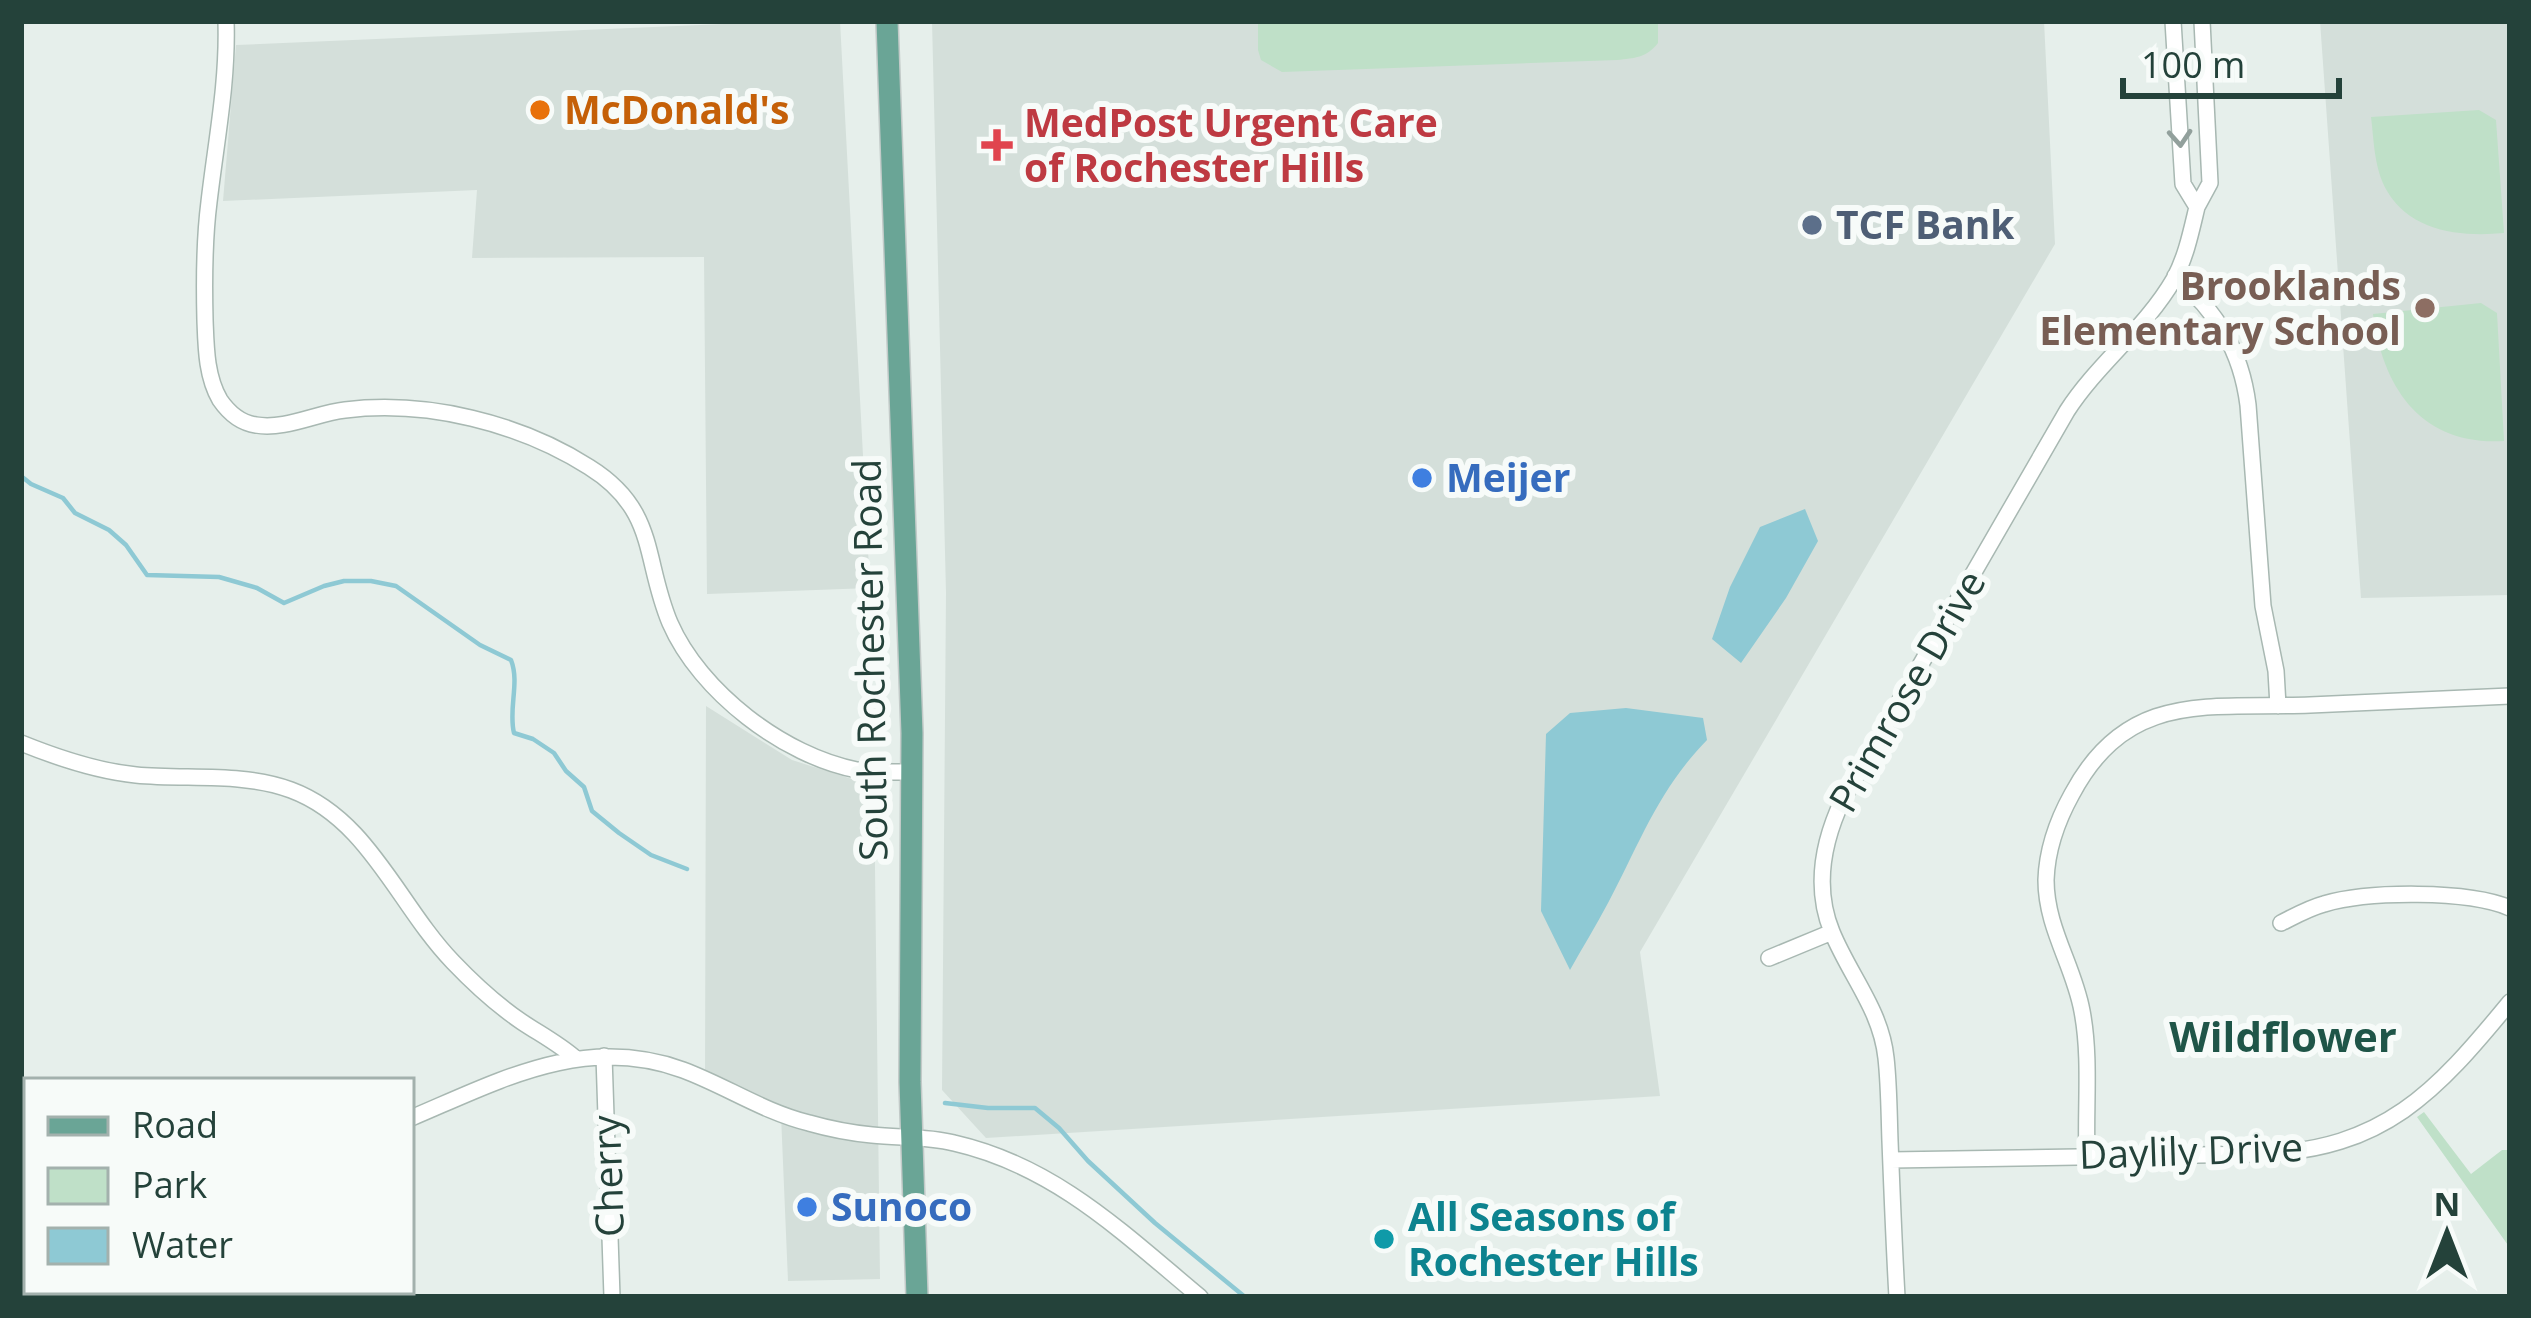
<svg xmlns="http://www.w3.org/2000/svg" width="2531" height="1318" font-family="'Open Sans',sans-serif">
  <rect width="100%" height="100%" fill="#e6efeb"/>
  <path fill="#d4dfda" d="M791,21H840L870,588L707,594L704,257L472,258L477,190L223,201L236,45Z
    M932,21H2044L2055,244L1640,952L1660,1096L986,1138L942,1090L946,593Z
    M2320,21H2510V595L2361,598Z
    M706,706L792,760L874,786L880,1279L788,1281L781,1115L705,1079Z"/>
  <path fill="#bfe0c8" d="M1258,21H1658V43C1646,58 1635,58 1617,60L1282,72L1261,60L1258,50Z
    M2479,110L2496,120L2504,233C2461,237 2411,232 2387,191C2374,169 2374,141 2371,117Z
    M2481,303L2497,313L2504,441C2422,446 2383,389 2373,314Z
    M2424,1112L2471,1174L2502,1150H2510V1248L2417,1117Z"/>
  <path fill="#8ec9d4" d="M1805,509L1818,541L1786,598L1741,663L1712,639L1730,587L1760,527Z
    M1626,708L1703,718L1707,740C1658,790 1640,843 1608,903C1596,926 1582,948 1570,970L1541,911L1546,734L1570,713Z"/>
  <g fill="none" stroke-linecap="round" stroke-linejoin="round">
    <path stroke="#8ec9d4" stroke-width="4.5" d="M21,476L31,484L63,498L75,513L109,530L126,545L147,575L219,577L257,588L284,603L324,586L344,581H371L396,586L480,645L511,660C520,683 508,709 514,733L533,739L554,753L566,771L584,787L592,811L619,833L651,855L687,869
      M945,1103L988,1108H1035L1059,1128L1088,1161L1155,1223L1245,1297"/>
    <defs>
      <path id="minor" d="M226,21C228,83 216,141 209,202C204,241 204,281 205,320C206,346 206,376 220,400C229,413 241,423 256,425C285,430 317,413 345,410C427,400 520,423 589,467C658,510 643,559 670,623C700,692 784,756 857,770C875,773 894,772 912,772
        M2173,21L2183,184L2197,207L2210,183L2202,21
        M2175,276C2217,312 2241,350 2248,405L2263,606L2276,671L2278,706
        M21,743C58,758 96,771 136,775C187,780 242,772 291,790C369,819 398,905 453,962C474,984 497,1005 522,1022C540,1034 559,1044 575,1058
        M2281,923C2295,916 2309,908 2324,904C2368,891 2468,890 2510,908
        M1769,958L1832,932
        M604,1056L612,1297
        M411,1118C501,1080 584,1034 683,1070C726,1086 764,1112 809,1123C830,1129 851,1133 872,1135C900,1138 927,1136 954,1143C1055,1166 1123,1233 1200,1297
        M2087,1156C2085,1109 2091,1058 2082,1011C2074,966 2046,928 2046,880C2047,849 2057,821 2072,794C2128,689 2210,709 2310,705C2377,702 2443,699 2510,696
        M1891,1160L2259,1154C2384,1150 2436,1092 2510,1002
        M21,1210L27,1209
        M1897,1297C1894,1245 1892,1193 1890,1141C1889,1113 1889,1085 1886,1058C1881,1010 1850,976 1832,932C1814,888 1823,841 1843,799L2067,411C2098,363 2145,329 2174,279C2186,257 2191,232 2197,207"/>
      <path id="major" d="M887,21L912,733L910,1082L917,1297"/>
    </defs>
    <use href="#minor" stroke="#a8b8b2" stroke-width="18"/>
    <use href="#major" stroke="#c2cac8" stroke-width="24"/>
    <use href="#minor" stroke="#fff" stroke-width="15"/>
    <use href="#major" stroke="#6aa596" stroke-width="21"/>
  </g>
  <defs><path id="oneway-chevron" d="M-2-3.5L2.5 0L-2 3.5" fill="none" stroke-width="1.6" stroke-linecap="round" stroke-linejoin="round" transform="scale(3)"/></defs>
  <use stroke="#92a09c" href="#oneway-chevron" transform="translate(2180 138) rotate(86)"/>
  <circle fill="#e8710a" stroke="#f7fbf9" stroke-width="4.5" cx="540" cy="110" r="12"/>
  <path fill="#e0444e" stroke="#f7fbf9" stroke-width="4.5" d="M991 127h12v12h12v12h-12v12h-12v-12h-12v-12h12z"/>
  <circle fill="#5c6f8a" stroke="#f7fbf9" stroke-width="4.5" cx="1812" cy="225" r="12"/>
  <circle fill="#8d6e63" stroke="#f7fbf9" stroke-width="4.5" cx="2425" cy="308" r="12"/>
  <g fill="#3f7fe0" stroke="#f7fbf9" stroke-width="4.5">
    <circle cx="1422" cy="478" r="12"/>
    <circle cx="807" cy="1207" r="12"/>
  </g>
  <circle fill="#0f9aa8" stroke="#f7fbf9" stroke-width="4.5" cx="1384" cy="1239" r="12"/>
  <g text-anchor="middle" stroke-width="12" stroke-linejoin="round" paint-order="stroke">
    <g font-size="39" font-weight="bold" fill="#c56008" stroke="#f7fbf9" text-anchor="start">
      <text x="564" y="124">McDonald's</text>
    </g>
    <g font-size="39" font-weight="bold" fill="#be3a42" stroke="#f7fbf9" text-anchor="start">
      <text x="1024" y="137">MedPost Urgent Care<tspan x="1024" dy="45">of Rochester Hills</tspan></text>
    </g>
    <g font-size="39" font-weight="bold" fill="#4e5e75" stroke="#f7fbf9" text-anchor="start">
      <text x="1836" y="239">TCF Bank</text>
    </g>
    <g font-size="39" font-weight="bold" fill="#785e54" stroke="#f7fbf9" text-anchor="end">
      <text x="2401" y="300">Brooklands<tspan x="2401" dy="45">Elementary School</tspan></text>
    </g>
    <g font-size="39" font-weight="bold" fill="#366cbe" stroke="#f7fbf9" text-anchor="start">
      <text x="1446" y="492">Meijer</text>
      <text x="831" y="1221">Sunoco</text>
    </g>
    <g font-size="39" fill="#24423a" stroke="#f7fbf9">
      <text transform="translate(870 660) rotate(-91)" y="14">South Rochester Road</text>
      <text transform="translate(1907 691) rotate(-60)" y="14">Primrose Drive</text>
      <text transform="translate(2191 1151) rotate(-2)" y="14">Daylily Drive</text>
      <text transform="translate(608 1176) rotate(-92)" y="14">Cherry</text>
    </g>
    <g font-size="39" font-weight="bold" fill="#0d838f" stroke="#f7fbf9" text-anchor="start">
      <text x="1408" y="1231">All Seasons of<tspan x="1408" dy="45">Rochester Hills</tspan></text>
    </g>
    <g font-size="42" font-weight="bold" fill="#1f5548" stroke="#f7fbf9">
      <text x="2283" y="1052">Wildflower</text>
    </g>
  </g>
  <rect width="2531" height="1318" fill="none" stroke="#24423a" stroke-width="48"/>
  <rect x="24" y="1078" width="390" height="216" fill="#f7fbf9" stroke="#a3b1ad" stroke-width="3"/>
  <rect x="48" y="1117" width="60" height="18" fill="#6aa596" stroke="#a3b1ad" stroke-width="3"/>
  <text x="132" y="1138" font-size="36" fill="#24423a">Road</text>
  <rect x="48" y="1168" width="60" height="36" fill="#bfe0c8" stroke="#a3b1ad" stroke-width="3"/>
  <text x="132" y="1198" font-size="36" fill="#24423a">Park</text>
  <rect x="48" y="1228" width="60" height="36" fill="#8ec9d4" stroke="#a3b1ad" stroke-width="3"/>
  <text x="132" y="1258" font-size="36" fill="#24423a">Water</text>
  <g transform="translate(2447 1234)" stroke="#f7fbf9" stroke-width="9" paint-order="stroke">
  <path d="M0-9L21 45L0 30L-21 45Z" fill="#24423a"/>
  <text y="-18" font-size="33" font-weight="bold" text-anchor="middle" fill="#24423a">N</text>
  </g>
  <path d="M2123 78v18h216v-18" fill="none" stroke="#24423a" stroke-width="6"/>
  <text x="2141" y="78" font-size="36" fill="#24423a" stroke="#f7fbf9" stroke-width="9" paint-order="stroke">100 m</text>
</svg>
